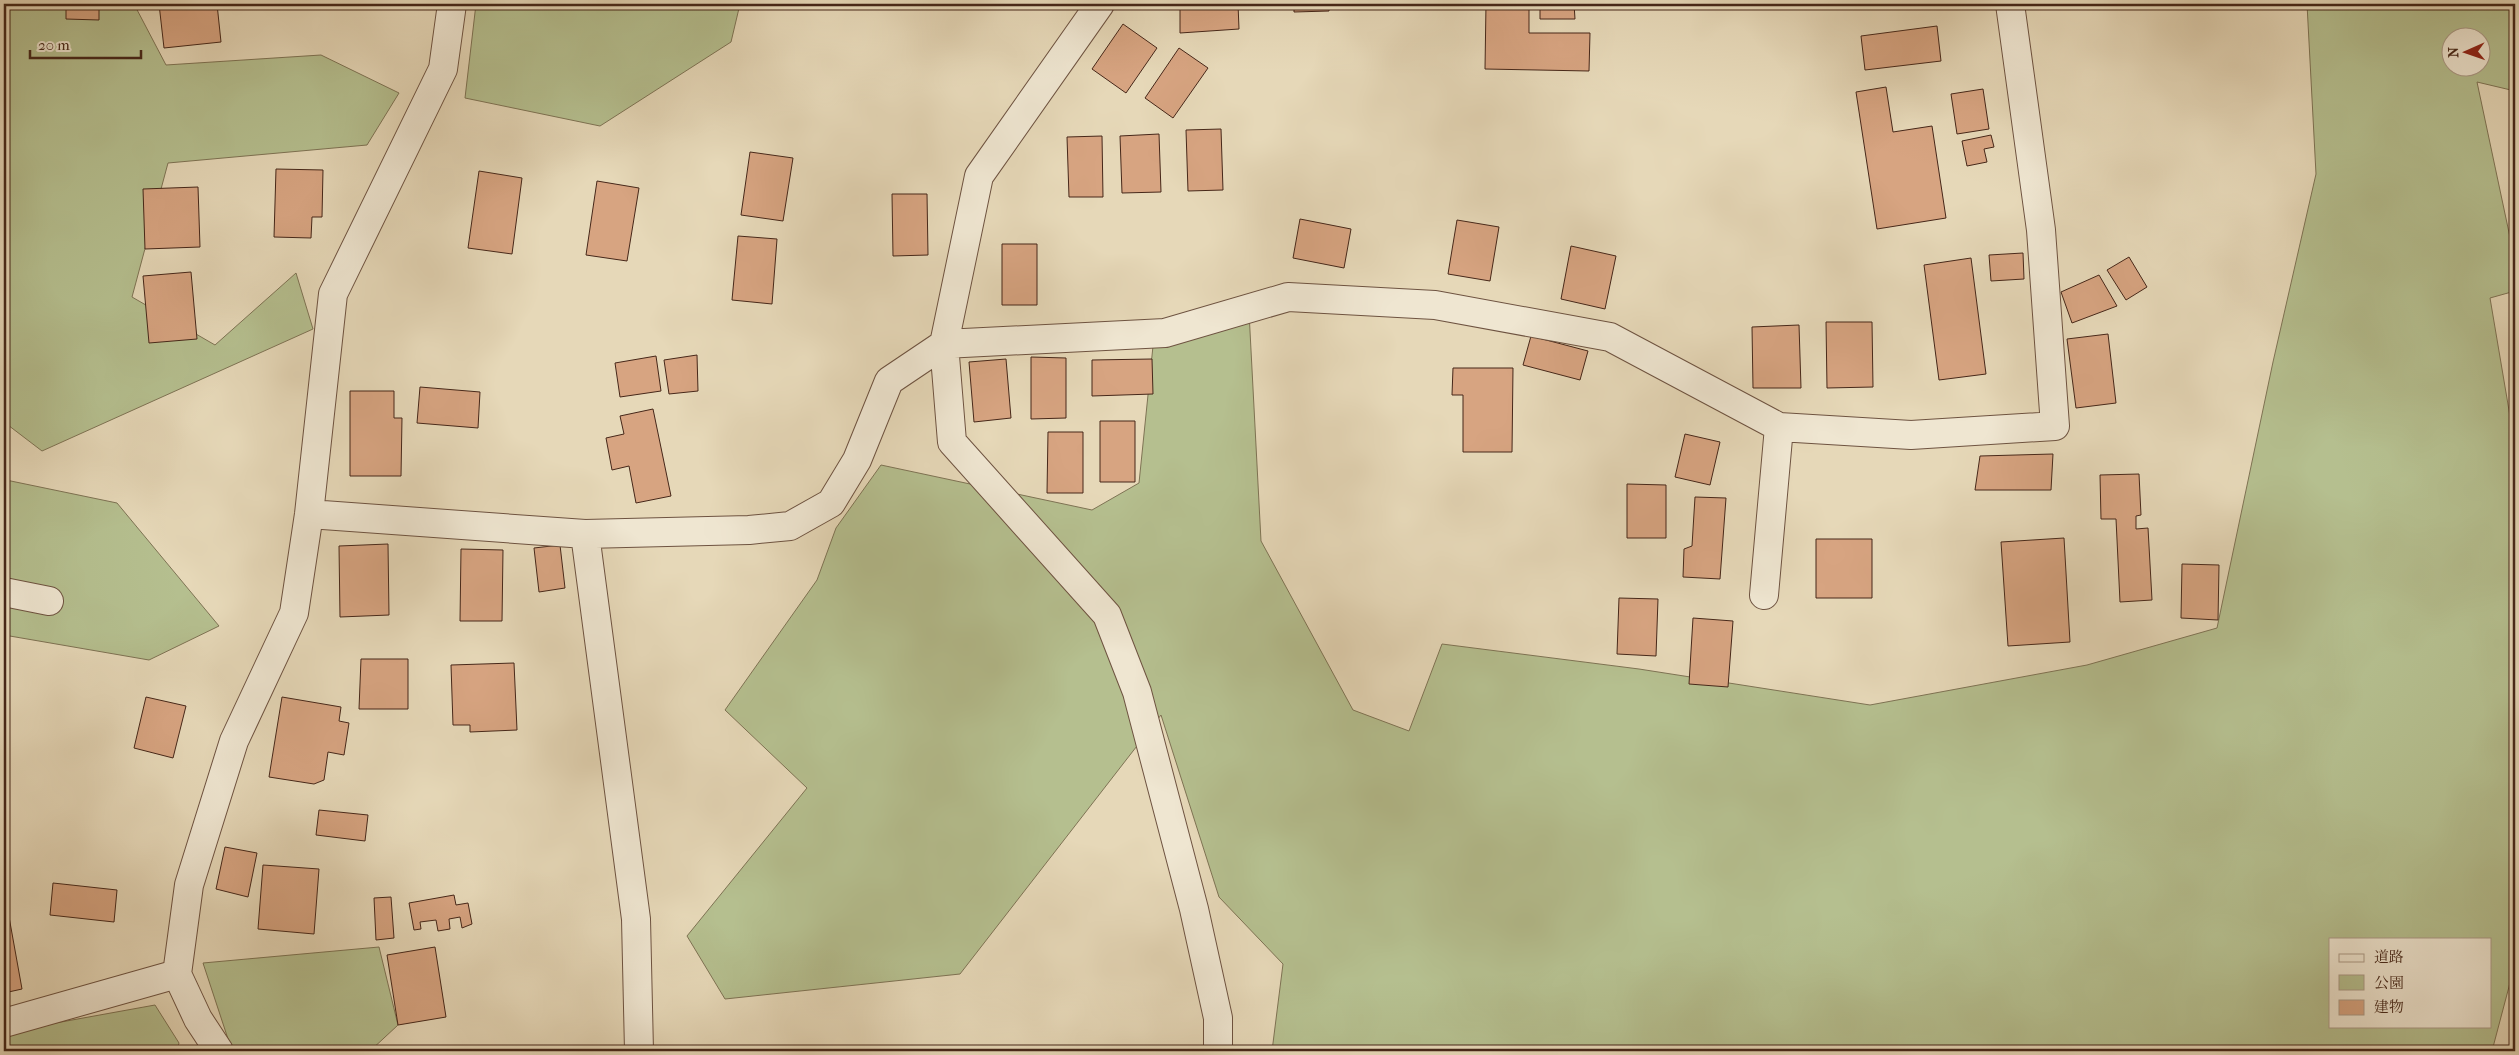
<svg xmlns="http://www.w3.org/2000/svg" width="2519" height="1055" font-family="'IM FELL French Canon','Noto Serif JP',serif">
  <rect width="100%" height="100%" fill="#e6d8b8"/>
  <filter id="stains"><feTurbulence type="fractalNoise" baseFrequency=".004" numOctaves="4"/><feColorMatrix values="0 0 0 0 .2 0 0 0 0 .09 0 0 0 0 .02 0 0 0 .5 -.17"/></filter>
  <radialGradient id="worn" r=".72"><stop offset=".6" stop-color="#630" stop-opacity="0"/><stop offset="1" stop-color="#630" stop-opacity=".3"/></radialGradient>
  <path fill="#b5bf8f" stroke="#7e7354" fill-rule="evenodd" d="M4,4H134L166,65L321,55L399,93L367,145L168,163L132,297L215,345L296,273L313,329L42,451L4,422Z
    M476,4H740L731,42L600,126L465,98Z
    M2307,4H2515V91L2477,82L2511,242H2515V291L2490,298L2513,434H2515V964L2492,1051H1272L1283,964L1219,897L1161,715L960,974L725,999L687,936L807,788L725,710L817,580L836,528L881,465L1092,510L1139,483L1153,346L1249,312L1261,541L1353,710L1409,731L1442,644L1639,669L1870,705L2087,665L2217,628L2273,362L2316,174ZM2452,38H2482V68H2452ZM2330,939H2490V1026H2330Z
    M6,480L117,503L219,626L149,660L4,635V482Z
    M379,947L398,1025L370,1051H232L203,963Z
    M155,1005L179,1043L177,1051H4V1037L50,1024Z"/>
  <path fill="#d7a481" stroke="#462719" d="M66,4H99V20L66,19Z
    M159,4H217L221,42L164,48Z
    M1180,4H1238L1239,29L1180,33Z
    M1294,4H1329V11L1294,12Z
    M1486,4H1529V33H1590L1589,71L1485,69Z
    M1540,4H1574L1575,19H1540Z
    M1820,4H1857L1820,6Z
    M1123,24L1157,48L1126,93L1092,69Z
    M1937,26L1941,61L1865,70L1861,36Z
    M1179,48L1208,68L1173,118L1145,98Z
    M1886,87L1893,132L1932,126L1946,218L1877,229L1856,92Z
    M1983,89L1989,129L1957,134L1951,94Z
    M1221,129L1223,190L1188,191L1186,130Z
    M1159,134L1161,192L1122,193L1120,136Z
    M1991,135L1994,147L1984,149L1987,162L1967,166L1962,141Z
    M1102,136L1103,197H1069L1067,137Z
    M750,152L793,158L783,221L741,215Z
    M276,169L323,170L322,217H312L311,238L274,237Z
    M479,171L522,178L512,254L468,248Z
    M597,181L639,188L627,261L586,255Z
    M198,187L200,247L145,249L143,189Z
    M892,194H927L928,255L893,256Z
    M1300,219L1351,229L1344,268L1293,258Z
    M1457,220L1499,227L1490,281L1448,274Z
    M738,236L777,239L772,304L732,300Z
    M1002,244H1037V305H1002Z
    M1571,246L1616,256L1605,309L1561,299Z
    M2023,253L2024,279L1991,281L1989,255Z
    M2129,257L2147,287L2126,300L2107,270Z
    M1971,258L1986,374L1939,380L1924,265Z
    M191,272L197,339L149,343L143,276Z
    M2099,275L2117,306L2072,323L2061,292Z
    M1826,322H1872L1873,387L1827,388Z
    M1799,325L1801,388H1753L1752,327Z
    M2108,334L2116,403L2076,408L2067,339Z
    M1531,336L1588,351L1580,380L1523,365Z
    M697,355L698,391L669,394L664,360Z
    M656,356L661,391L620,397L615,363Z
    M1031,357L1066,358V418L1031,419Z
    M1006,359L1011,418L974,422L969,362Z
    M1152,359L1153,394L1092,396V360Z
    M1453,368H1513L1512,452H1463V395H1452Z
    M420,387L480,392L478,428L417,423Z
    M350,391H394V418H402L401,476H350Z
    M653,409L671,496L636,503L629,466L612,470L606,438L624,434L620,416Z
    M1100,421H1135V482H1100Z
    M1048,432H1083V493H1047Z
    M1685,434L1720,442L1710,485L1675,477Z
    M2053,454L2051,490H1975L1980,456Z
    M2139,474L2141,515L2136,516V529L2148,528L2152,600L2120,602L2116,519H2101L2100,475Z
    M1627,484L1666,485V538H1627Z
    M1695,497L1726,498L1720,579L1683,577L1684,549L1692,546Z
    M2064,538L2070,642L2008,646L2001,542Z
    M1816,539H1872V598H1816Z
    M388,544L389,615L340,617L339,546Z
    M560,545L565,588L539,592L534,548Z
    M461,549L503,550L502,621H460Z
    M2182,564L2219,565L2218,620L2181,618Z
    M1619,598L1658,599L1656,656L1617,654Z
    M1693,618L1733,621L1728,687L1689,684Z
    M361,659H408V709H359Z
    M514,663L517,730L470,732V725H453L451,665Z
    M146,697L186,706L173,758L134,748Z
    M282,697L341,707L339,721L349,723L344,755L328,752L324,780L314,784L269,777Z
    M319,810L368,815L365,841L316,835Z
    M225,847L257,853L248,897L216,889Z
    M263,865L319,869L314,934L258,929Z
    M53,883L117,890L114,922L50,915Z
    M4,889L22,989L4,993Z
    M454,895L456,905L468,903L472,924L462,928L460,917L449,919L450,929L438,931L436,920L420,922L421,929L414,930L409,903Z
    M391,897L394,938L376,940L374,898Z
    M435,947L446,1017L398,1025L387,955Z"/>
  <g fill="none" stroke-linecap="round" stroke-linejoin="round">
    <defs>
      <path id="minor" d="M1100,4L979,176L944,344L952,442L1107,615L1137,692L1194,909L1218,1018V1051
        M309,514L585,534L749,530L790,526L831,503L857,460L889,381L944,344L1165,333L1288,297L1435,305L1610,337L1779,427L1911,435L2055,426L2041,230L2010,4
        M585,534L636,919L639,1051
        M4,592L49,601
        M1764,595L1779,427
        M4,1023L177,974
        M219,1051L198,1019L177,974L189,885L234,741L294,613L309,514L333,294L443,69L452,4"/>
    </defs>
    <use href="#minor" stroke="#6e5341" stroke-width="30"/>
    <use href="#minor" stroke="#efe6d1" stroke-width="28"/>
  </g>
  <rect width="2519" height="1055" fill="none" stroke="#e6d8b8" stroke-width="20"/>
  <rect x="5" y="5" width="2509" height="1045" fill="none" stroke="#462719" stroke-width="2.5"/>
  <rect x="10" y="10" width="2499" height="1035" fill="none" stroke="#462719"/>
  <rect x="2329" y="938" width="162" height="90" fill="#efe6d1" stroke="#ab9a87"/>
  <rect x="2339" y="954" width="25" height="8" fill="#efe6d1" stroke="#ab9a87"/>
  <text x="2374" y="962" font-size="15" fill="#462719">道路</text>
  <rect x="2339" y="975" width="25" height="15" fill="#b5bf8f" stroke="#ab9a87"/>
  <text x="2374" y="988" font-size="15" fill="#462719">公園</text>
  <rect x="2339" y="1000" width="25" height="15" fill="#d7a481" stroke="#ab9a87"/>
  <text x="2374" y="1012" font-size="15" fill="#462719">建物</text>
  <g transform="translate(2466 52) rotate(268)"><circle r="24" fill="#efe6d1" stroke="#ab9a87"/>
  <path d="M0-4L9 19L0 12L-9 19Z" fill="#8f2418"/>
  <text y="-8" font-size="14" font-weight="bold" text-anchor="middle" fill="#462719">N</text>
  </g>
  <path d="M30 50v8h111v-8" fill="none" stroke="#462719" stroke-width="2.5"/>
  <text x="38" y="50" font-size="15" fill="#462719" stroke="#efe6d1" stroke-width="4" paint-order="stroke">20 m</text>
  <rect width="100%" height="100%" filter="url(#stains)"/>
  <rect width="100%" height="100%" fill="url(#worn)"/>
</svg>
